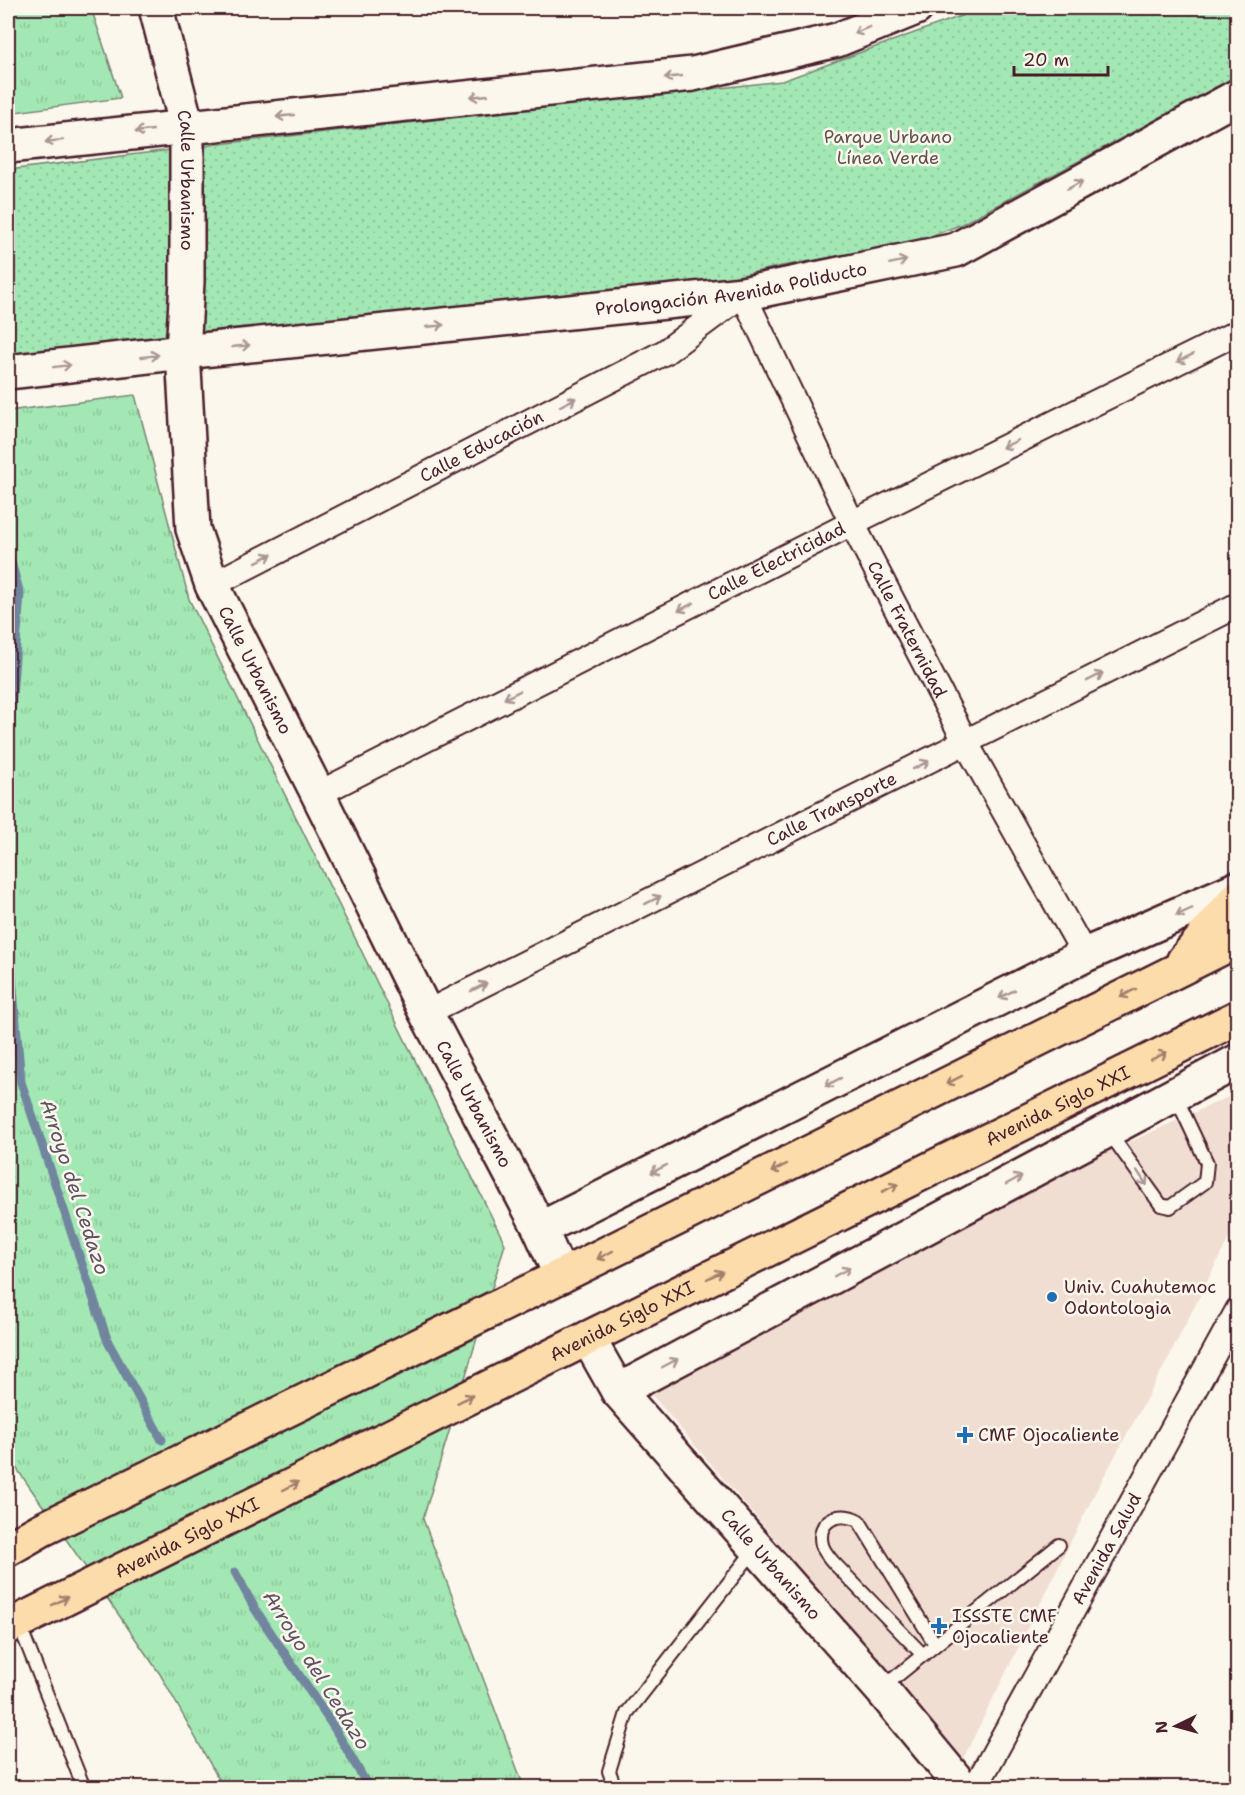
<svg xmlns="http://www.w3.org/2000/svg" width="1245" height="1795" font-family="'Shantell Sans',sans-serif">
  <defs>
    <pattern id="grass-tufts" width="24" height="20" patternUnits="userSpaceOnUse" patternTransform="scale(1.5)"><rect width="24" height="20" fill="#a3e8b4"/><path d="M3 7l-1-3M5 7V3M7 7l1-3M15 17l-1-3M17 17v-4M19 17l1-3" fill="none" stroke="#8ec79b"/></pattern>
    <pattern id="park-dots" width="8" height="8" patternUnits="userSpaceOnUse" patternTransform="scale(1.5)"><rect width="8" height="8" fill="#a3e8b4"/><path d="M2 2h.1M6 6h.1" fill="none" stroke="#8ec79b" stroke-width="1.8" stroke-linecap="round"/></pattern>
  </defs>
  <rect width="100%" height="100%" fill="#fbf7ec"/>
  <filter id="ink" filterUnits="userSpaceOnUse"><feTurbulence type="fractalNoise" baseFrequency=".0167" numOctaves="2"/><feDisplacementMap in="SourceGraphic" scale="12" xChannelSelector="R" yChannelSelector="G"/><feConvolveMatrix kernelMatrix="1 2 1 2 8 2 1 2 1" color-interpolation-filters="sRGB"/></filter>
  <g filter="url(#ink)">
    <path fill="#f1ded2" d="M1237,1093V1222L1169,1357L1095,1493L963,1759L651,1394L935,1237L1057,1175Z"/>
    <path fill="url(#grass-tufts)" stroke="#768470" stroke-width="1.5" d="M8,8H91L121,98L8,113Z
      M135,395L189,599L505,1244L423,1519L524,1787H223L160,1674L8,1456V411Z"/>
    <path fill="url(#park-dots)" stroke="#768470" stroke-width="1.5" d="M983,8H1237V76L960,225L910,244L782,266L707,283L409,311L8,356V170L219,144L782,81Z"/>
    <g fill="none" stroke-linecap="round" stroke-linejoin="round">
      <path stroke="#72859f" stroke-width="9" d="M8,551L20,594L8,748
        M8,930L21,1082L108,1342L162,1440
        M235,1572L255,1609L335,1729L369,1788"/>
      <defs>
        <path id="lane" d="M1108,1131L1161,1205L1170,1207L1205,1182L1207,1163L1175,1095
          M19,1624L84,1788
          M923,1655L833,1562C829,1557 824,1552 822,1545C816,1520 839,1510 859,1521L935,1644
          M882,1688L1059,1545
          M615,1788L609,1771L627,1713L755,1549"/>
        <g id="street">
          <path id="s1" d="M212,585L665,352L743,294L852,523L966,743L1085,955"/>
          <path id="s2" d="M318,794L852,523L1238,332"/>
          <path id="s3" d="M426,1013L1238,605"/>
          <path id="s4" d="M975,1788L1238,1310"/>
        </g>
        <g id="secondary">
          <path id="s5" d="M156,8L187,127V282L183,352L193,529L212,585L318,794L426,1013L540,1229L561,1276"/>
          <path d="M8,146L693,74L837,40L916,8"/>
          <path id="s6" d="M8,372L183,352L743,294L956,250L1238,96"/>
          <path d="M540,1229L1085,955L1238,888"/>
          <path id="s7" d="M588,1338L618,1391L881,1689L963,1788"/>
          <path d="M618,1391L1238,1061"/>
        </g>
        <g id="highway">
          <path d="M1184,960L1238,897"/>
          <path d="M8,1549L41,1530L561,1276L1238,940"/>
          <path id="s8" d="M8,1627L588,1338L1238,1017"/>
        </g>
      </defs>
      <use href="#lane" stroke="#4a1f2b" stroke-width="16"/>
      <use href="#street" stroke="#4a1f2b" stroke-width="28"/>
      <use href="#secondary" stroke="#4a1f2b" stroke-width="38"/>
      <use href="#highway" stroke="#4a1f2b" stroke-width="38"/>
      <use href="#lane" stroke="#fbf7ec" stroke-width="12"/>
      <use href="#street" stroke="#fbf7ec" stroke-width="24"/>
      <use href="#secondary" stroke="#fbf7ec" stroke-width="33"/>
      <use href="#highway" stroke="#fddcac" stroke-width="33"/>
    </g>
    <defs><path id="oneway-shaft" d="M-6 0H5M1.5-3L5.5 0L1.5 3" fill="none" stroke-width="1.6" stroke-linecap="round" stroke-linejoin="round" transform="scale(1.5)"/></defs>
    <g stroke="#ab9695">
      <use href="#oneway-shaft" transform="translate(862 30) rotate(158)"/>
      <use href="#oneway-shaft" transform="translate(673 77) rotate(174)"/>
      <use href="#oneway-shaft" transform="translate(479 96) rotate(174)"/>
      <use href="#oneway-shaft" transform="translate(285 116) rotate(174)"/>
      <use href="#oneway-shaft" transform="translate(144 131) rotate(174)"/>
      <use href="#oneway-shaft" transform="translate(54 141) rotate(174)"/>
      <use href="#oneway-shaft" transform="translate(1075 185) rotate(-29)"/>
      <use href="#oneway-shaft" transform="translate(898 262) rotate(-12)"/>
      <use href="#oneway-shaft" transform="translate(435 326) rotate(-6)"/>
      <use href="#oneway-shaft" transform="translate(241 346) rotate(-6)"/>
      <use href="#oneway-shaft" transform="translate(150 356) rotate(-7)"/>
      <use href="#oneway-shaft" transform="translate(1185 358) rotate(154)"/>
      <use href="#oneway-shaft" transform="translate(62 366) rotate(-7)"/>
      <use href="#oneway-shaft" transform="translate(568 402) rotate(-27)"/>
      <use href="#oneway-shaft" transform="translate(1010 444) rotate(154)"/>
      <use href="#oneway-shaft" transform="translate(264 558) rotate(-27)"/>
      <use href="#oneway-shaft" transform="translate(686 607) rotate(153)"/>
      <use href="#oneway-shaft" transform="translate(1095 677) rotate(-27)"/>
      <use href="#oneway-shaft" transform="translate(512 695) rotate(153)"/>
      <use href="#oneway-shaft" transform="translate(921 765) rotate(-27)"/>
      <use href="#oneway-shaft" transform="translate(653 900) rotate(-27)"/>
      <use href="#oneway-shaft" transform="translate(1184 912) rotate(156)"/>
      <use href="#oneway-shaft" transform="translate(479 987) rotate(-27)"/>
      <use href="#oneway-shaft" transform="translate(1007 994) rotate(153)"/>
      <use href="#oneway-shaft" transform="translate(833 1082) rotate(153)"/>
      <use href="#oneway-shaft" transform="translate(659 1169) rotate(153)"/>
      <use href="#oneway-shaft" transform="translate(1142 1178) rotate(56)"/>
      <use href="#oneway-shaft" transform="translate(1014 1180) rotate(-28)"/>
      <use href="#oneway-shaft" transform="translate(842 1272) rotate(-28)"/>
      <use href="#oneway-shaft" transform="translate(670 1363) rotate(-28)"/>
    </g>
    <g stroke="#a47e6c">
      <use href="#oneway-shaft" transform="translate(1128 993) rotate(153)"/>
      <use href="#oneway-shaft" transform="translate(1159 1056) rotate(-26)"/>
      <use href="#oneway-shaft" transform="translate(954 1080) rotate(153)"/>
      <use href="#oneway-shaft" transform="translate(779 1168) rotate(153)"/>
      <use href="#oneway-shaft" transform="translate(890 1188) rotate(-26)"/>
      <use href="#oneway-shaft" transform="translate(605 1255) rotate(153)"/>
      <use href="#oneway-shaft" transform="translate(715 1275) rotate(-26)"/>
      <use href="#oneway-shaft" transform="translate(465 1399) rotate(-27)"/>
      <use href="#oneway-shaft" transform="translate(291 1486) rotate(-27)"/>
      <use href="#oneway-shaft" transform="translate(60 1601) rotate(-27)"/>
    </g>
  </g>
  <g fill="#1f6fb2" stroke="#fbf7ec" stroke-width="2">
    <circle cx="1052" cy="1297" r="6"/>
    <path d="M962 1426h6v6h6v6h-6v6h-6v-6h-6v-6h6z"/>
    <path d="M936 1617h6v6h6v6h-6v6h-6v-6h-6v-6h6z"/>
  </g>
  <g text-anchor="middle" stroke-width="5" stroke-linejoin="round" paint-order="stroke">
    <g font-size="18" fill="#60514d" stroke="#fbf7ec">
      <text x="888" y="143">Parque Urbano<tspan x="888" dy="21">Línea Verde</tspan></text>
    </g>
    <g font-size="18" fill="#4a1f2b" stroke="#fbf7ec">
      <text dy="6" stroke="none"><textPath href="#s5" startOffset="176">Calle Urbanismo</textPath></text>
      <text dy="6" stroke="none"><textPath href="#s6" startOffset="728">Prolongación Avenida Poliducto</textPath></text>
      <text dy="6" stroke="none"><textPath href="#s1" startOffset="303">Calle Educación</textPath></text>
      <text dy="6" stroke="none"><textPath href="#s2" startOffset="514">Calle Electricidad</textPath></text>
      <text dy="6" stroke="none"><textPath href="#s1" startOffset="980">Calle Fraternidad</textPath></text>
      <text dy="6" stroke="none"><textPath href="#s5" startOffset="680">Calle Urbanismo</textPath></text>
      <text dy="6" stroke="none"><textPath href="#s3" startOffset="454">Calle Transporte</textPath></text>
      <text dy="6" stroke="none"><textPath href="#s5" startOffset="1166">Calle Urbanismo</textPath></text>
      <text dy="6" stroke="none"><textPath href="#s8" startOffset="1172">Avenida Siglo XXI</textPath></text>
      <text dy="6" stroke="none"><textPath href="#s8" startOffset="686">Avenida Siglo XXI</textPath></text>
      <text dy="6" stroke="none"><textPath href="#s8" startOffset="200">Avenida Siglo XXI</textPath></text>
      <text dy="6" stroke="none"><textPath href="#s4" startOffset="273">Avenida Salud</textPath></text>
      <text dy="6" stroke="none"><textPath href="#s7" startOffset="292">Calle Urbanismo</textPath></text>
    </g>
    <g font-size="18" fill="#4a1f2b" stroke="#fbf7ec" text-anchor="start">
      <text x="1064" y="1293">Univ. Cuahutemoc<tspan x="1064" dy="21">Odontologia</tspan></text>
      <text x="978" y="1441">CMF Ojocaliente</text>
      <text x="952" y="1622">ISSSTE CMF<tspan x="952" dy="21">Ojocaliente</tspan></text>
    </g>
    <g font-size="20" font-style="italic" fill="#5e5265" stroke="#fbf7ec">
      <text transform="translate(75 1187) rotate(72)" y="7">Arroyo del Cedazo</text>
      <text transform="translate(317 1670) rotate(58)" y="7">Arroyo del Cedazo</text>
    </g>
  </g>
  <rect width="1245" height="1795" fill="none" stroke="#fbf7ec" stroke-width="30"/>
  <rect x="15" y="15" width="1215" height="1765" fill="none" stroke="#4a1f2b" stroke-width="2" filter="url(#ink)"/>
  <g transform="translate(1176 1726) rotate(265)" stroke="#fbf7ec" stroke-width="4.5" paint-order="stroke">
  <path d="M0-4.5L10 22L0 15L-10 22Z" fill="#4a1f2b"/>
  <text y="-9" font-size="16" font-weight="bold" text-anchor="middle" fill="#4a1f2b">N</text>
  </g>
  <path d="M1014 66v9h94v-9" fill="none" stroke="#4a1f2b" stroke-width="3"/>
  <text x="1023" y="66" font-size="18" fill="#4a1f2b" stroke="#fbf7ec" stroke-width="4.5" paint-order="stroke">20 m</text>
</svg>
